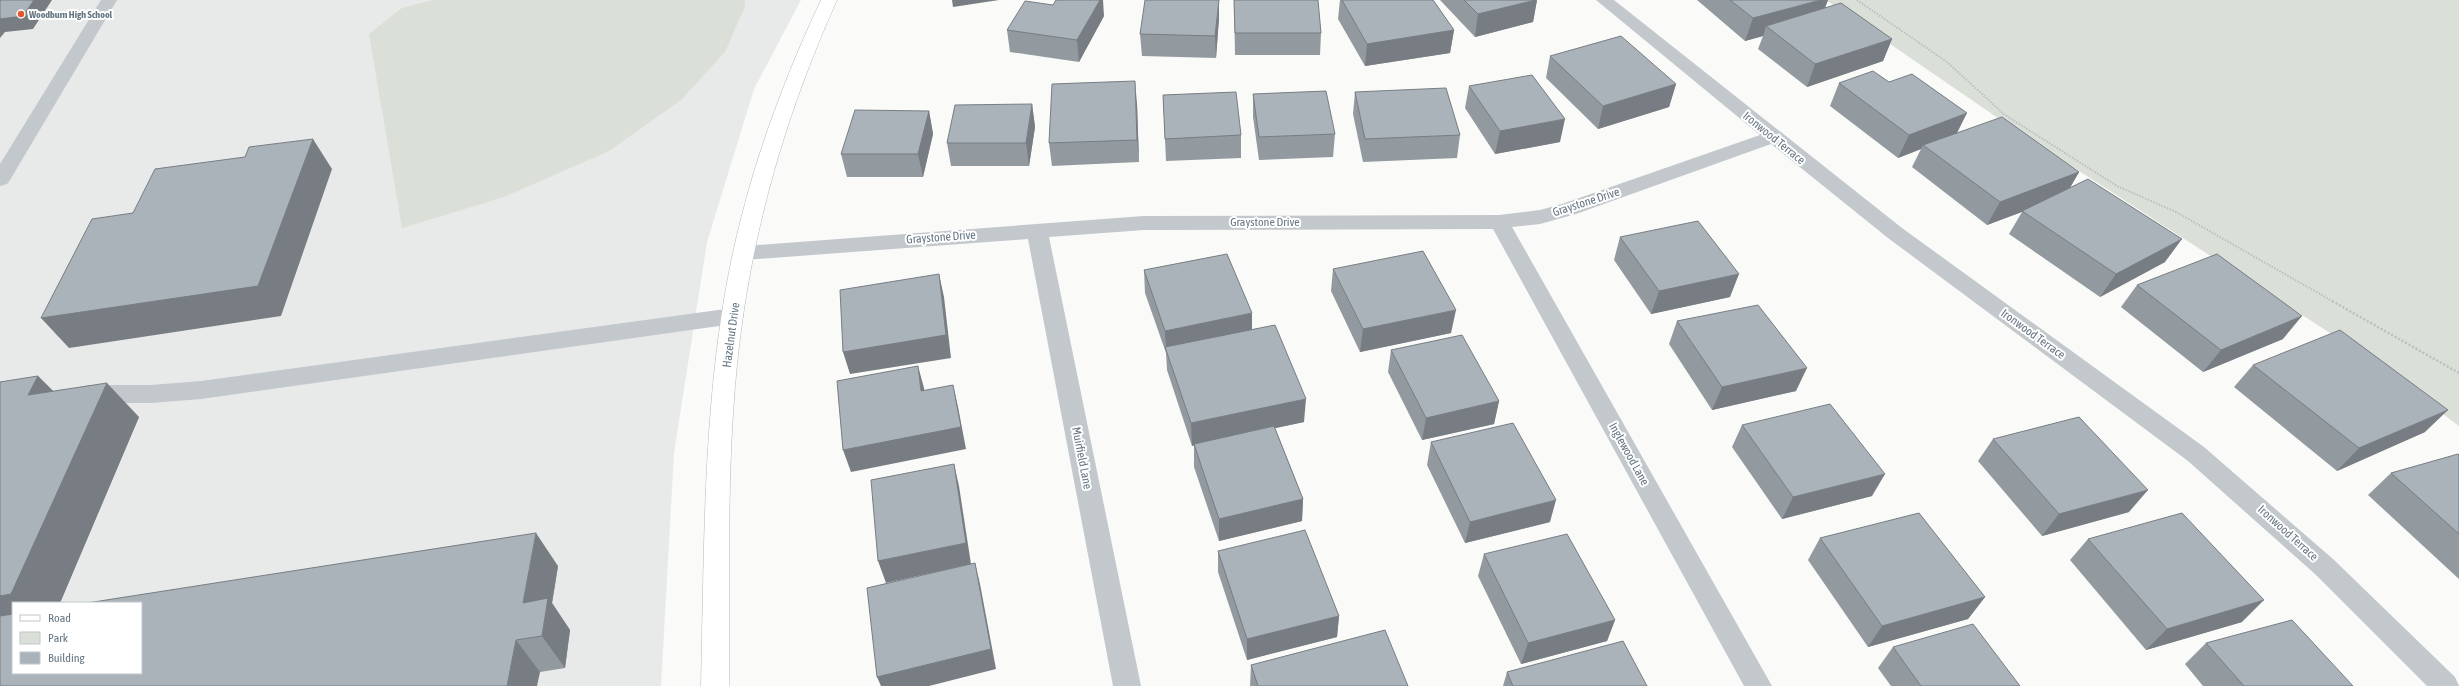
<svg xmlns="http://www.w3.org/2000/svg" width="2459" height="686" font-family="'Asap Condensed',sans-serif">
  <rect width="100%" height="100%" fill="#fafaf8"/>
  <path fill="#e8e9e9" fill-rule="evenodd" d="M0,0H801L754,89L707,242L674,453L661,686H0ZM13,603H141V673H13Z"/>
  <path fill="#dadfd7" d="M433,0H745V6L725,52L681,100L609,151L504,197L402,228L369,34L402,8Z
    M1826,0H2459V426L2364,355L2011,127Z"/>
  <g fill="none" stroke-linecap="round" stroke-linejoin="round">
    <defs>
      <path id="secondary" d="M821,0H837C791,102 759,206 743,316C725,438 730,563 729,686H701C704,564 703,440 721,319C737,208 773,102 821,0Z"/>
    </defs>
    <use href="#secondary" stroke="#b3babf" stroke-width="1"/>
    <path stroke="#bbbfc2" stroke-width="2" stroke-dasharray="1.5 1.5" stroke-linecap="butt" d="M1857,0L1947,62L2005,115L2117,186L2176,212L2334,302"/>
    <path stroke="#bbbfc2" stroke-width="2.5" stroke-dasharray="2 2" stroke-linecap="butt" d="M2332,301L2459,373"/>
    <path fill="#c3c8cc" fill-rule="evenodd" d="M101,0H117L10,180L7,184L0,186V164Z
      M733,308L741,311L744,316L741,321L733,324L201,399L151,403H88L80,400L77,394L80,388L88,385H151L201,381Z"/>
    <path fill="#c3c8cc" fill-rule="evenodd" d="M1596,0H1614L1902,228L2204,447L2333,559L2455,677L2459,686H2427L2315,574L2188,461L1888,238L1771,144L1576,214L1540,224L1512,227L1772,686H1744L1493,229L1144,230L1049,237L1141,686H1113L1028,239L744,260L737,258L734,253L737,248L744,246L1144,216L1499,215L1540,210L1562,204L1760,135Z"/>
    <use href="#secondary" fill="#fff" fill-rule="evenodd"/>
  </g>
  <path fill="#929a9f" d="M1234,0L1321,33L1320,55H1235Z
    M1340,0H1433L1454,30L1450,53L1365,66L1338,19Z
    M1440,0H1537L1533,22L1475,37Z
    M1697,0H1828L1825,8L1892,39L1883,61L1807,87L1758,49L1763,36L1745,41Z
    M1104,16L1079,62L1010,52L1007,30Z
    M1219,18L1216,58L1142,56L1140,34Z
    M1550,56L1676,84L1669,107L1598,129L1546,78Z
    M1839,83L1957,133L2079,172L2070,187L2165,262L2100,297L2009,234L2022,212L1987,225L1912,167L1921,149L1898,158L1830,106Z
    M1469,86L1560,142L1495,154L1465,108Z
    M1355,92L1460,135L1457,158L1363,162L1353,114Z
    M1253,94L1335,134L1333,157L1259,160L1253,117Z
    M1163,95L1241,135V158L1166,161Z
    M1032,104L1035,127L1029,166H951L947,143Z
    M1137,104L1139,162L1052,166L1049,143Z
    M929,111L933,134L923,177H847L841,154Z
    M1620,237L1730,297L1651,314L1614,260Z
    M1333,269L1451,333L1360,352L1331,291Z
    M1144,270L1252,330L1304,422L1275,428L1303,499L1302,521L1219,541L1194,467V445L1192,446L1167,370L1166,353L1145,293Z
    M2137,285L2283,339L2203,372L2121,307Z
    M1677,321L1796,391L1712,410L1669,344Z
    M1391,350L1499,401L1494,424L1422,440L1388,372Z
    M2253,365L2425,432L2337,471L2234,387Z
    M38,376L53,391L139,417L60,603H13V673L558,566L552,603L570,630L565,668L540,672L0,686Z
    M1742,425L1872,496L1782,519L1732,447Z
    M1993,439L2129,512L2042,536L1978,461Z
    M1431,442L1550,522L1465,543L1427,465Z
    M2459,455V579L2368,495L2391,473Z
    M1820,538L1985,597L1968,619L1868,647L1808,560Z
    M2088,539L2242,622L2146,650L2070,560Z
    M1218,551L1339,616L1337,637L1247,660L1218,572Z
    M1484,554L1615,620L1607,641L1521,664L1478,576Z
    M2206,643L2353,686H2203L2185,664Z
    M1893,647L2020,686H1891L1878,668Z
    M1251,665L1408,686H1250Z
    M1507,672L1647,686H1503Z"/>
  <path fill="#777d82" d="M34,0H52L33,29L5,32L0,38V19Z
    M952,0H999L953,7Z
    M1100,0H1103L1104,16L1079,62L1077,40Z
    M1219,0V18L1216,58L1215,36Z
    M1537,0L1533,22L1475,37L1478,14Z
    M1821,0H1828L1820,20L1766,26L1763,36L1745,41L1753,18Z
    M1454,30L1450,53L1365,66L1367,44Z
    M1892,39L1883,61L1807,87L1815,64Z
    M1135,81L1137,104L1139,162L1137,140Z
    M1676,84L1669,107L1598,129L1603,106Z
    M1032,104L1035,127L1029,166L1026,143Z
    M929,111L933,134L923,177L918,154Z
    M1967,113L1956,135L1923,145L1921,149L1898,158L1909,135Z
    M1565,119L1560,142L1495,154L1500,131Z
    M313,139L332,169L281,316L69,348L41,318Z
    M2079,172L2066,195L1987,225L2000,202Z
    M2182,239L2165,262L2100,297L2116,274Z
    M939,274L944,297L951,358L850,374L843,352Z
    M1739,274L1730,297L1651,314L1659,291Z
    M1456,310L1451,333L1360,352L1363,329Z
    M1252,313V336L1166,348L1165,331Z
    M2302,316L2283,339L2203,372L2221,350Z
    M918,366L924,388L927,413L921,391Z
    M1807,368L1796,391L1712,410L1722,387Z
    M38,376L72,410L28,395Z
    M107,383L139,417L60,603H13V633L0,635V596Z
    M953,385L958,407L966,449L851,472L843,450Z
    M1306,399L1304,422L1192,446L1191,423Z
    M1499,401L1494,424L1422,440L1426,418Z
    M2448,410L2425,432L2337,471L2359,448Z
    M954,464L959,486L971,564L886,583L878,561Z
    M1885,474L1872,496L1782,519L1793,497Z
    M2148,490L2129,512L2042,536L2059,514Z
    M1303,499L1302,521L1219,541V519Z
    M1556,500L1550,522L1465,543L1470,522Z
    M536,533L558,566L552,603L570,630L565,668L542,636L523,603Z
    M975,563L980,584L996,669L929,686H881L877,677Z
    M1985,597L1968,619L1868,647L1882,626Z
    M2264,600L2242,622L2146,650L2167,629Z
    M1339,616L1337,637L1247,660V639Z
    M1615,620L1607,641L1521,664L1528,643Z
    M516,640L540,672L537,686H507Z"/>
  <path fill="#aab3b9" stroke="#777d82" d="M0,0H34L23,16L0,19Z
    M1056,0H1100L1077,40L1007,30L1025,1L1053,5Z
    M1145,0H1219L1215,36L1140,34Z
    M1234,0H1318L1321,33H1235Z
    M1342,0H1433L1454,30L1367,44Z
    M1464,0H1536L1478,14Z
    M1730,0H1821L1753,18Z
    M1841,3L1892,39L1815,64L1766,26Z
    M1621,36L1676,84L1603,106L1550,56Z
    M1873,71L1889,82L1912,74L1967,113L1909,135L1839,83Z
    M1532,75L1565,119L1500,131L1469,86Z
    M1135,81L1137,140L1049,143L1052,84Z
    M1446,88L1460,135L1365,139L1355,92Z
    M1326,91L1335,134L1259,137L1253,94Z
    M1236,92L1241,135L1165,139L1163,95Z
    M1032,104L1026,143H947L955,105Z
    M855,110L929,111L918,154H841Z
    M2002,117L2079,172L2000,202L1923,145Z
    M313,139L258,286L41,318L92,219L133,213L155,169L245,157L249,147Z
    M2088,179L2182,239L2116,274L2022,211Z
    M1698,221L1739,274L1659,291L1620,237Z
    M1423,251L1456,310L1363,329L1333,269Z
    M1227,254L1252,313L1165,331L1144,270Z
    M2217,254L2302,316L2221,350L2137,285Z
    M939,274L946,335L843,352L840,290Z
    M1758,305L1807,368L1722,387L1677,321Z
    M1275,325L1306,399L1191,423L1165,347Z
    M2340,330L2448,410L2359,448L2253,365Z
    M1462,335L1499,401L1426,418L1391,350Z
    M918,366L921,391L953,385L961,427L843,450L837,381Z
    M38,376L28,395L107,383L11,594L0,596V382Z
    M1830,404L1885,474L1793,497L1742,425Z
    M2079,417L2148,490L2059,514L1993,439Z
    M1513,423L1556,500L1470,522L1431,442Z
    M1274,426L1303,499L1219,519L1194,444Z
    M2458,454L2459,455V534L2391,473Z
    M954,464L966,543L878,561L871,480Z
    M1919,513L1985,597L1882,626L1820,538Z
    M2182,513L2264,600L2167,629L2088,539Z
    M1305,530L1339,616L1247,639L1218,551Z
    M536,533L523,603L548,598L542,636L516,640L507,686H0V616L13,614V673H141V603H87Z
    M1567,534L1615,620L1528,643L1484,554Z
    M975,563L991,649L877,677L867,588Z
    M2292,620L2353,686H2244L2206,643Z
    M1973,624L2020,686H1921L1893,647Z
    M1385,630L1408,686H1258L1251,665Z
    M1623,641L1647,686H1513L1507,672Z"/>
  <circle fill="#e4572e" stroke="#fff" stroke-width="1.5" cx="21" cy="14" r="4"/>
  <g text-anchor="middle" stroke-width="4" stroke-linejoin="round" paint-order="stroke">
    <g font-size="10" font-weight="bold" fill="#657683" stroke="#fff" text-anchor="start">
      <text x="29" y="18">Woodburn High School</text>
    </g>
    <g font-size="12" fill="#657683" stroke="#fff">
      <text transform="translate(1774 138) rotate(39)" y="4">Ironwood Terrace</text>
      <text transform="translate(1586 202) rotate(-18)" y="4">Graystone Drive</text>
      <text x="1265" y="226">Graystone Drive</text>
      <text transform="translate(941 237) rotate(-4)" y="4">Graystone Drive</text>
      <text transform="translate(2033 334) rotate(36)" y="4">Ironwood Terrace</text>
      <text transform="translate(731 335) rotate(-82)" y="4">Hazelnut Drive</text>
      <text transform="translate(1629 454) rotate(61)" y="4">Inglewood Lane</text>
      <text transform="translate(1082 458) rotate(79)" y="4">Muirfield Lane</text>
      <text transform="translate(2288 533) rotate(42)" y="4">Ironwood Terrace</text>
    </g>
  </g>
  <rect x="12" y="602" width="130" height="72" fill="#ffffff" stroke="#c1c8cd"/>
  <rect x="20" y="615" width="20" height="6" fill="#ffffff" stroke="#c1c8cd"/>
  <text x="48" y="622" font-size="12" fill="#657683">Road</text>
  <rect x="20" y="632" width="20" height="12" fill="#dadfd7" stroke="#c1c8cd"/>
  <text x="48" y="642" font-size="12" fill="#657683">Park</text>
  <rect x="20" y="652" width="20" height="12" fill="#aab3b9" stroke="#c1c8cd"/>
  <text x="48" y="662" font-size="12" fill="#657683">Building</text>
</svg>
